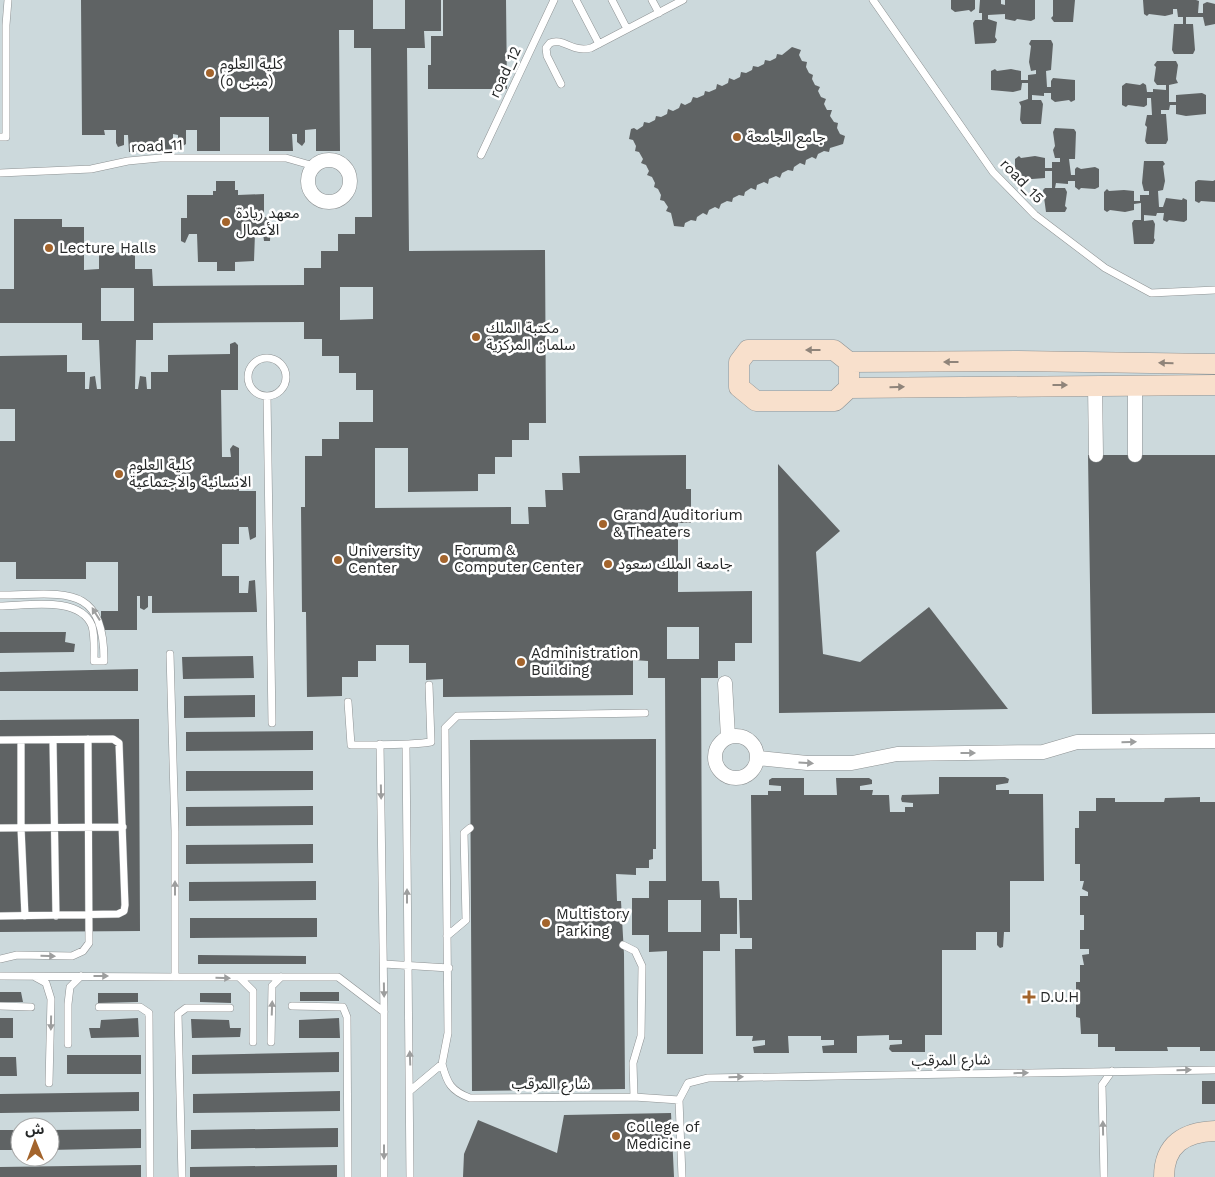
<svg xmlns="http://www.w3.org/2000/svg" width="1215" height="1177" font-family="'Work Sans','Noto Sans Arabic',sans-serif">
  <rect width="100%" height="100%" fill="#dfe3e4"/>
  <path fill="#ccd9dc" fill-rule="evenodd" d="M0,0H1215V1177H0ZM20,1127H50V1157H20Z"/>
  <path fill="#5f6364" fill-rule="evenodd" d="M81,0H373V29H405V0H441V31H424L425,48H407L409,251L545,250L546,423H529V440H512V457H495V474H478V491L408,492V448H375V508L511,507V524H529L528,507H546L545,490H563L562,473H580L579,456L686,455V489H691V523H678V592L752,591V643H735V661H718V678H701L702,881H719L720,898H737V934H720V951H703V1054H667V951L649,952V935H632V898H649V881H666L665,678H648V661L633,660V695L443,697V679L426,680V663H409V645H376V661H358V677H342V696L307,697L306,612H302L301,507H305V456H322V439H339V422H373V390H356V373H339V356H322V339H304V322L153,323V340H136L135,389H138L140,376L146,377L147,389H151V372H168V355L230,354V344L235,342L238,345V390H221L222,457H231L230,449L233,445L239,448V491H256V537L250,540L248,527H239V544H222V576H239V593H248L249,581L255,580L257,612L152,613V596H148V607L144,610L140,608V596H137V630H101V611H118V562H86V579H16V562H0V441H15V409H0V356L67,355V372H85V389H89L90,377L95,376L97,389H101L99,340H82V323H0V289H14V219H62V227H84V270L99,269V253L135,252V269H152L153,286L304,285V268H321V251H338V234H355V217H372L371,48H354V30H339L340,151H316V129L305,130V142L302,146L297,142V134H292L293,151H269V117H220V151H197V130H186V144L183,146L178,144V135L173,134V152H129L128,135H124V145L118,147L116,143V130H104L105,135H82ZM340,287H373V319L340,320ZM101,288H134V321H101ZM667,627H699V659H667ZM668,900H701V932H668Z
    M443,0H506L507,89H428V65H431V36H443Z
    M951,0H975V9L971,12L969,10L955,12L951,9Z
    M980,0H1001V4L1005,5V0H1035V19L1031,21L1017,19L1015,21L1005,19V14L988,15V19L997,22L995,37L997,40L995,43L975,44L973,23L975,20H982V13H979Z
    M1053,0H1075L1073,22H1054L1051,18L1053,16Z
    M1143,0H1196L1199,1L1198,13H1203V4L1207,2L1215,4V24L1205,26L1203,17H1186V24H1193L1195,50L1193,54H1174L1172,50L1174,24H1183V17H1178L1177,9H1173V14L1165,16L1149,14L1147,16L1144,14Z
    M1031,40H1051L1053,44L1051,70L1046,71L1047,87H1051V81L1053,78L1075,80V100L1071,102L1069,100L1055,102L1051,99V93H1044V96L1032,95V100H1041L1043,104L1041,124H1022L1020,120L1021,106L1019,102L1028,99V83H1022L1021,90L1013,92L991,90V71L995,69L997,71L1011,69L1021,71V80H1028V75L1036,74V70L1031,71L1029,62L1031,46L1029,44Z
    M792,47L801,50L799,55L802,61L807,62L806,67L809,73L813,75L812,79L815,85L820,87L818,91L821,97L826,99L824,104L827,110H832L830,116L834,122L838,123L837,128L840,134L845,136L843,144L830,148L829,152L824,151L818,154L816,159L812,157L806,160L805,165L800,163L794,167L793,171L788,170L782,173L780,178L776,176L769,179L768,184L764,182L757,185L756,190L751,188L745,192L744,196L739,195L733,198L732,202L727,201L721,204L719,209L715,207L709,210L707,215L703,213L697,217L696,221L691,220L685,223L684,227L674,226L671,213L666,211L668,207L664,201L660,200L661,195L658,189L654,187L655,183L652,177L647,175L649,171L646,165L641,163L643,159L639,152L635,151L636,146L633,140L629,139L631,129L634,128L637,130L643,126L644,122L649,123L655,120L656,116L661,117L667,114L668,109L673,111L679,108L681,103L685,105L691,102L693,97L697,98L704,95L705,91L709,92L716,89L717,84L722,86L728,83L729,78L734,80L740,77L741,72L746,73L752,70L753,66L758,67L764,64L765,60L770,61L776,58L777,54L782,55Z
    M1157,61H1176L1178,65L1176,79L1178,83L1169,85V102H1176V95L1202,93L1206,95V114L1186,116L1176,114V105H1170L1169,110H1161V114H1166L1168,140L1166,144H1147L1145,141L1147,127L1145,125L1147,115H1152L1151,98H1147V105L1144,107L1128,105L1126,107L1122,105V86L1126,83L1140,85L1143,83L1146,85L1147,92H1153V89L1166,90V85H1157L1154,81L1156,67L1154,65Z
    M1055,128L1074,129L1076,132L1075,159H1069L1071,175H1075V169L1077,167L1081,169L1095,167L1099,169V187L1095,189L1081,188L1079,190L1075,187V181H1068V184L1056,183L1055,188H1065L1067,192L1065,206L1067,208L1065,212H1046L1043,190L1045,188H1052V171H1045V178L1019,180L1015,178V159L1019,156L1021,158L1035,156L1045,158V168H1052V162H1060V158H1055L1053,150L1055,146L1053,132Z
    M1144,161H1163L1165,164L1163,166L1165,181L1163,190L1158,191L1159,207H1163L1166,198L1182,200L1183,198L1187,200V220L1184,222L1169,220L1167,222L1163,220L1164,213H1157L1156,216L1144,215V221L1153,220L1155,224L1154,238L1155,240L1153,244H1134L1132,223L1134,220H1141V203L1134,204V210L1125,212L1110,210L1107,212L1104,210V192L1107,189L1109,191L1124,190L1134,191V201H1140V195H1149V191H1144L1142,183Z
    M1198,180L1213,181L1215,180V202L1201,201L1199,203L1195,201V182Z
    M216,181H235V190H238V195L264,194V217H271L270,241H264L263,233H255L254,261L235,262V271H217V262H198L197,234H189L185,243L181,241V218H187V195H213V191H216Z
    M1088,455H1215V713L1092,714Z
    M778,464L840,531L816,552L823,654L860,662L929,607L1008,709L779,713Z
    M0,632H66L65,642L75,644L74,652L0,653Z
    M253,656L254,678L183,679L182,657Z
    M138,669V691H0V672Z
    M255,695V717L184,718V696Z
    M139,719L140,931L0,932V720Z
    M313,731V750L186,751V732Z
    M656,739V849H653V859L649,860V868H636V875L616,874L617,901H621L624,954L625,1089L472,1091L470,740Z
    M186,771H313V790L186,791Z
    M939,777H1005L1009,779L1008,783L996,785V790H1009V794H1043L1044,881H1010V932H1004L1003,947L1000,948L997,945V932H976V950H942V1035H925V1052H892L889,1049L890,1045L902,1044V1040H889V1035L857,1036V1053H823L822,1046L834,1045V1040H821V1036H788L789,1053H754L753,1047L765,1045V1040L752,1041L753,1036H736L735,949H752V938H740L739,900H752L751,795H768V791H781V786L769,785V780L772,778H804V795H837L836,778H869L872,780V784L860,786V790H873L872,795H889L890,812H905V807H913V803L902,802L901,799L902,795L939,794Z
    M1200,797V802H1215V1051H1200V1047H1167L1168,1051H1115V1047H1098V1034H1081L1080,1018L1076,1017V982H1080V965H1084L1082,955L1089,954V949H1080V930H1084V915H1080V896H1088V892L1082,889L1084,881H1080V864H1075V828H1079V811H1096V798H1115V802H1164L1165,798Z
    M313,806V825L186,826V807Z
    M313,844V863L186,864V845Z
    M316,881V900L189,901V882Z
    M190,918H317V937L190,938Z
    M198,955L306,956V964H198Z
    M0,992H21L23,1002H0Z
    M300,992H339V1001H300Z
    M98,993H138V1002L98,1003Z
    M200,993H231V1003L200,1002Z
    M0,1018H13V1038H0Z
    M138,1018L139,1037L91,1038L89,1028H100L101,1020Z
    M339,1018L340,1038H299V1020Z
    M191,1019L229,1020L230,1028H241L240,1037L192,1038Z
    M339,1052V1072L192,1074V1055Z
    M67,1055H141V1074H67Z
    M0,1057H16L17,1076H0Z
    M1202,1081H1215V1104H1202Z
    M340,1091V1111L193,1113V1094Z
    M139,1092V1111L0,1113V1094Z
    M671,1113L674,1177H463L464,1154L478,1120L557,1153L564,1115Z
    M338,1128V1147L191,1149V1130Z
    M141,1129V1148L50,1150V1130Z
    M0,1130H20V1150H0Z
    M141,1165V1177H0V1167Z
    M337,1165V1177H190V1167Z"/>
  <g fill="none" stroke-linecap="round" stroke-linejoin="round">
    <defs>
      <path id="lane" d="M576,0L599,44
        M612,0L627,29
        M652,0L659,13
        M873,0L993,172L1035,215L1105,268L1151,293L1215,290
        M561,84L547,56L546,48L550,43C563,37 572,53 591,48L683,0
        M0,137H6V25L8,0
        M481,155L554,0
        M0,173L91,169L128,161L160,158H286L314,166
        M248 377a19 19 0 1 1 38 0a19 19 0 1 1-38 0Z
        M267,396L272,723
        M0,595C62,595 104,581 104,661H94C94,650 95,637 92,626C80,595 26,606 0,606
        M348,702L351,745C378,744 404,746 431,742L429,685
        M0,740L113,739L119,743L125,905L124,911L118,914L0,916
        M21,741V828L25,916
        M53,741L56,916
        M380,744L384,1012V1177
        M406,746L410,1177
        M0,828L123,827
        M447,936L466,920L464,833L470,828
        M623,945L635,951L642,966L641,1036L633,1063L634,1097
        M0,959L17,955L72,956L83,951L89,943L88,739
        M384,964L449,968
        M0,976L175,977V831L170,654
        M35,977L46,983L51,999L49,1083
        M175,977H338L384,1012
        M240,978L253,991V1042
        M0,1006L31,1007
        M292,1006L343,1007L347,1017L348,1177
        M99,1007H140L149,1013L150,1177
        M271,1042L272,986L281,977
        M68,1044V1004L70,987L81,976
        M442,1064C447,1083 451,1091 470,1098L634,1097L679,1100
        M411,1090L442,1064L448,1033L445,728L457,716L645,713
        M182,1177L178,1014L186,1008H230
        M682,1177L679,1100L688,1083L708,1078L1215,1070
        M1104,1177L1102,1085L1112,1071"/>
      <path id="street" d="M308 181a21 21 0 1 1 42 0a21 21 0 1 1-42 0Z
        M1095,385L1096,455
        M1135,455V385
        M725,683L728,737
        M715 757a21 21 0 1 1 42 0a21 21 0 1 1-42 0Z
        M758,758L807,763H852L897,754L1043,752L1077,742L1215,741"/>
      <path id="secondary" d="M849,362L1019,361L1215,364
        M849,388V362L834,350H748L739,362V387L756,401H835L849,388L1215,385
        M1164,1177C1164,1144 1185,1132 1215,1131"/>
    </defs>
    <use href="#lane" stroke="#8e9293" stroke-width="8"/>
    <use href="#street" stroke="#8e9293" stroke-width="15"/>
    <use href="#secondary" stroke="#8e9293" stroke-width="21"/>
    <use href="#lane" stroke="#fff" stroke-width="7"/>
    <use href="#street" stroke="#fff" stroke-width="14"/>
    <use href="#secondary" stroke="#f8e0cc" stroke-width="20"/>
  </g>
  <defs><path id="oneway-solid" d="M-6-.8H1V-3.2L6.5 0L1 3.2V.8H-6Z" transform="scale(1.25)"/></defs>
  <g fill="#8f847a">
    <use href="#oneway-solid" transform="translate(813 350) rotate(180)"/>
    <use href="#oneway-solid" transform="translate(951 362) rotate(-180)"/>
    <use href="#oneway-solid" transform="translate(1166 363) rotate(-179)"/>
    <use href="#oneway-solid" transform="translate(1060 385)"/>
    <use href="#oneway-solid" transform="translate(897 387) rotate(-1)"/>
  </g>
  <g fill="#9d9e9e">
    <use href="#oneway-solid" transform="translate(96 614) rotate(-122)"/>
    <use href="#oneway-solid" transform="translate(1129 742) rotate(-1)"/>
    <use href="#oneway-solid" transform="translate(968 753)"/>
    <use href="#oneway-solid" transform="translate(806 763) rotate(3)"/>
    <use href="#oneway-solid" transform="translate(381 792) rotate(89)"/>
    <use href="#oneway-solid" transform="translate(175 888) rotate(-90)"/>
    <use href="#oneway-solid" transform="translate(407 896) rotate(-90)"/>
    <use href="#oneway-solid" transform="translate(48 956) rotate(1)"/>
    <use href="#oneway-solid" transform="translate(101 976)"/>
    <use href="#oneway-solid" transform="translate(223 978) rotate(1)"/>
    <use href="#oneway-solid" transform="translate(384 990) rotate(89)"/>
    <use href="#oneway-solid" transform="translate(272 1008) rotate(-88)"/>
    <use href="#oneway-solid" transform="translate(51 1023) rotate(91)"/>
    <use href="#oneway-solid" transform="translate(410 1058) rotate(-92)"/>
    <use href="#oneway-solid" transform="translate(1184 1070) rotate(-1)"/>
    <use href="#oneway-solid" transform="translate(1021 1073) rotate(-1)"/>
    <use href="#oneway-solid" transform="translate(736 1077) rotate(-1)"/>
    <use href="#oneway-solid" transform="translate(1103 1128) rotate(-91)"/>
    <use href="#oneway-solid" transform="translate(384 1152) rotate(90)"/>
  </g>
  <g fill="#a3642c" stroke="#fff" stroke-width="2">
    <circle cx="210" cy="73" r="5"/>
    <circle cx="737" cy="137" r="5"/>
    <circle cx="226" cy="222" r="5"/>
    <circle cx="49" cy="248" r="5"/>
    <circle cx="476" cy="337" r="5"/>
    <circle cx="119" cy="474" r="5"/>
    <circle cx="603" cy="524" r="5"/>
    <circle cx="444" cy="559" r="5"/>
    <circle cx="338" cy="560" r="5"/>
    <circle cx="608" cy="564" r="5"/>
    <circle cx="521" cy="662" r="5"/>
    <circle cx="546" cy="923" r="5"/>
    <path d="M1026.5 989.5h5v5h5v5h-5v5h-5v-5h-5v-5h5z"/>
    <circle cx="616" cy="1136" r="5"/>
  </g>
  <g text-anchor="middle" stroke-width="5" stroke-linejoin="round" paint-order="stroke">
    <g font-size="15" fill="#262828" stroke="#fff" text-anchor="start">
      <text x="220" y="69">كلية العلوم<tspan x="220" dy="17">(مبنى ٥)</tspan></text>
      <text x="747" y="142">جامع الجامعة</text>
      <text x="236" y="218">معهد ريادة<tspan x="236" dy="17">الأعمال</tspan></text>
      <text x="59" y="253">Lecture Halls</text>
      <text x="486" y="333">مكتبة الملك<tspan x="486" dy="17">سلمان المركزية</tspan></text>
      <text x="129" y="470">كلية العلوم<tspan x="129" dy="17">الانسانية والاجتماعية</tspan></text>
      <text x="613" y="520">Grand Auditorium<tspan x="613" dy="17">&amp; Theaters</tspan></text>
      <text x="454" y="555">Forum &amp;<tspan x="454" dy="17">Computer Center</tspan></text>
      <text x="348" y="556">University<tspan x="348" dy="17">Center</tspan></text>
      <text x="618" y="569">جامعة الملك سعود</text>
      <text x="531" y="658">Administration<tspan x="531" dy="17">Building</tspan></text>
      <text x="556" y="919">Multistory<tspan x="556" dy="17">Parking</tspan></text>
      <text x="1040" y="1002">D.U.H</text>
      <text x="626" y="1132">College of<tspan x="626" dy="17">Medicine</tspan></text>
    </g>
    <g font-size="15" fill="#262828" stroke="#fff">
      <text transform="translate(505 72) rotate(-65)" y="5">road_12</text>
      <text transform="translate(157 146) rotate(-3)" y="5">road_11</text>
      <text transform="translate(1022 181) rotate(46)" y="5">road_15</text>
      <text transform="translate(951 1060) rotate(-1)" y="5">شارع المرقب</text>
      <text x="551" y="1089">شارع المرقب</text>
    </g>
  </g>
  <g transform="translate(35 1142) rotate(359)"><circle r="24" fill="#ffffff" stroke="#a8a9a9"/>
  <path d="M0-4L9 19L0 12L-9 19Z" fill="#a3642c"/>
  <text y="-8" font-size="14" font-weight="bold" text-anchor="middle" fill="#262828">ش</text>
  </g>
</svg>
